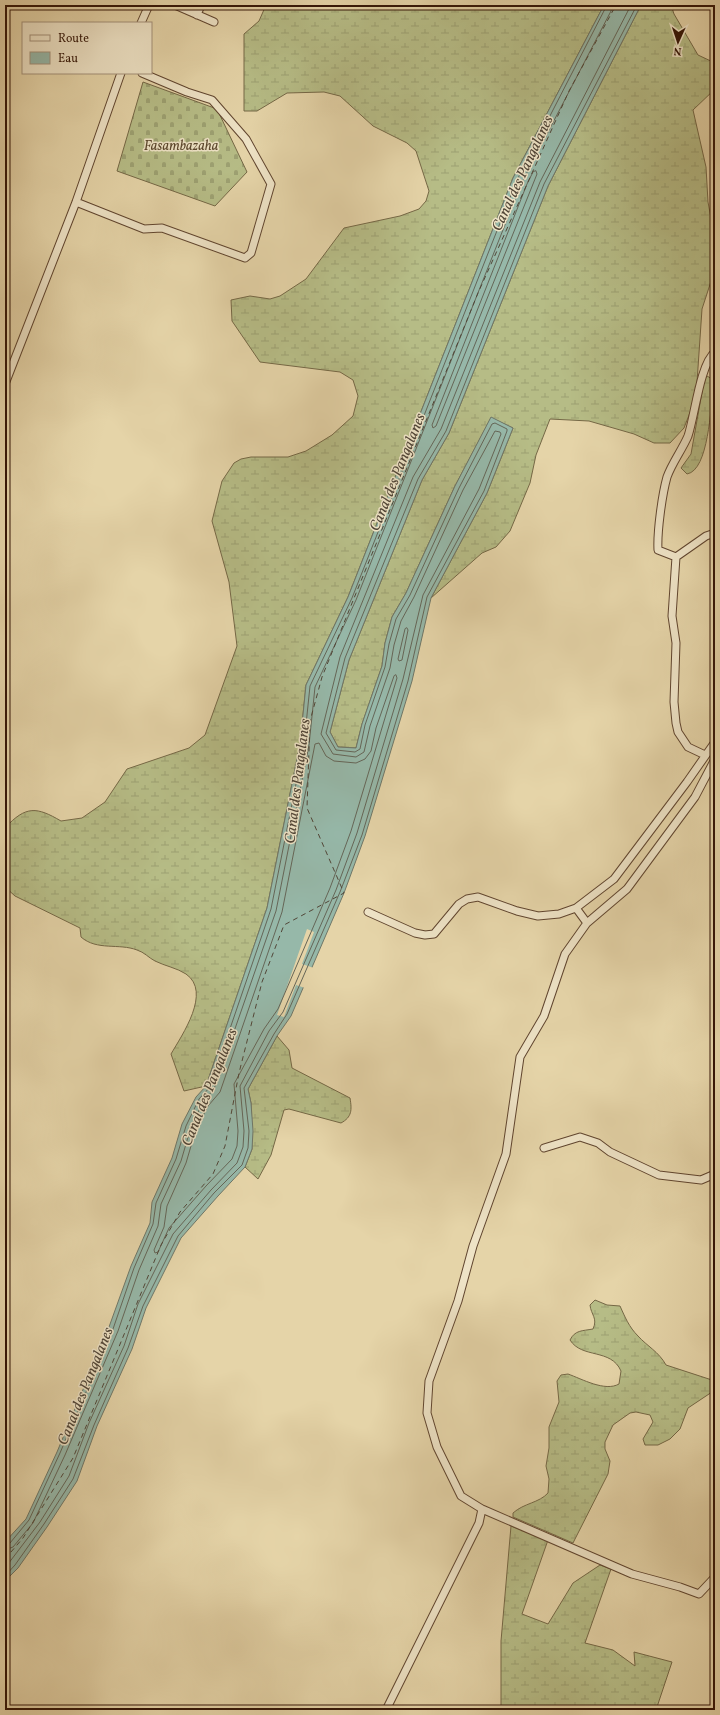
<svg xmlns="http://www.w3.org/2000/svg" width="720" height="1715" font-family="Vollkorn,serif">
  <defs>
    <pattern id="wetland-marsh" width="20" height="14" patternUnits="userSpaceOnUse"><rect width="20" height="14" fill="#b6bc86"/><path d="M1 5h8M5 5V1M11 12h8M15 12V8" fill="none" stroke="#9da172"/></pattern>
    <pattern id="cemetery-stones" width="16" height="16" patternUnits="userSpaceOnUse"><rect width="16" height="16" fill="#b6bc86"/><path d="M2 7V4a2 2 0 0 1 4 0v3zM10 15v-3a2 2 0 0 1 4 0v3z" fill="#9da172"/></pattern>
  </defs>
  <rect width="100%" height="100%" fill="#e5d4a8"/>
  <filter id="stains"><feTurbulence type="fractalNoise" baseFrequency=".005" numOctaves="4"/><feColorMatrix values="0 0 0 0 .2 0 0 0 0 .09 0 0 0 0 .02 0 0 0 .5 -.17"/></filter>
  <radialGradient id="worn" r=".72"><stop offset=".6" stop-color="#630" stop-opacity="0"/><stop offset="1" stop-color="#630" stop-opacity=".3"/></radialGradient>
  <path fill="url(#wetland-marsh)" stroke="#756846" d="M266,5H604L513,178L348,597L306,685L300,744L267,908L206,1086L184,1091L171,1054C182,1035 212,992 186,974C177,968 165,966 155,961C149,958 144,952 137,950C119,943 97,951 81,937L80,928L15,896L5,887V828C26,805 37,807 61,821L82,818L105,802L127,769L189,748L205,735L237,646L229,582L212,521L222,481L234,463L241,459L251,457H288L306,451L332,435L353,416L358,396L353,380L340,372L260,362L232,321L231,300L250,296L270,299L280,296L306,279L344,228L400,216L419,209L426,201L429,191L416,151L407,143L373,126L340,96L324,92L287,93L257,111H244V34L259,21Z
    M641,5H671L674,14L698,55L715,63V89L693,110L706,167L708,202L715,240V269L702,309L696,397L684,428L670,443H654L634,434L589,421L550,419L536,455L530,483L510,531L496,547L482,553L431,598L487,493L513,428L491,418L455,486L406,593L392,617L385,643L382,666L362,724L356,748L338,747L330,732L349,660L422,480L449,433L548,186Z
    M707,376L714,380V388C710,407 709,470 687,474L681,468L691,454L704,381Z
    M277,1036L289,1050L292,1068L350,1098C352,1110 352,1117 341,1123L289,1109L284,1110L271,1155L258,1179L245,1167L252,1149L251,1103L248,1089Z
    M595,1300L607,1305L620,1306C625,1317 629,1327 638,1336C647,1346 659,1352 666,1365L715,1381V1390L688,1408L680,1429L670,1439L658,1445H645L643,1439L653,1422L650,1415L636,1412L630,1413L613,1425L605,1442V1449L610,1461L608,1474L573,1543L513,1517V1513C524,1503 539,1503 548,1493L549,1479L546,1466L549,1448V1427L559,1402L557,1381L561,1375L568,1374C582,1379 605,1392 619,1384L621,1371C611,1348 582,1359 570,1340C575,1330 582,1331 593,1329C598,1318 591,1315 590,1305Z
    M511,1526L548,1540L522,1614L548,1624L573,1583L600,1565L611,1569L585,1643L613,1650L635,1666L634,1652L672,1662L656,1710H501V1641Z"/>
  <path fill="url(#cemetery-stones)" stroke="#756846" d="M143,82L217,109L247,172L215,206L117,171Z"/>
  <path fill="#96b8a9" stroke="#6f7768" d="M604,5H641L548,186L449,433L422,480L349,660L330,732L338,747L356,748L362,724L382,666L385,643L392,617L406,593L455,486L491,417L513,428L487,493L431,598L412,681L365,836L344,893L291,1016L277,1036L248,1089L251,1103L253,1131L252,1149L245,1167L218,1196L181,1238L146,1308L132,1349L97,1426L77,1481L47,1527L18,1568L5,1581V1542L26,1519L57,1452L109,1327L131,1266L150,1223L152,1202L172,1158L182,1124L196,1097L206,1086L267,908L300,744L306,685L348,597L513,178Z"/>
  <path fill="#e5d4a8" d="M307,929L314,932L302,964L314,968L305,988L296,985L284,1017L277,1015Z"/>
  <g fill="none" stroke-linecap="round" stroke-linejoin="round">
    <path stroke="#656658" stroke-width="1" d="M536,171L537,174L436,426L433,428L432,425L527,184L533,172Z
      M407,628L408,630L402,660L399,661L398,659L405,629Z
      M396,675L397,678L351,831L330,888L278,1009L264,1029L234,1084L238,1131L237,1146L232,1159L206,1186L169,1228L158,1252L155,1253L154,1250L164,1227L167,1206L186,1163L196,1129L208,1106L220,1092L282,912L315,744L319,743L326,756L334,761L356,763L365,759L371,751L376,728L394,676Z
      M5,1545L10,1543L29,1520L60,1453L113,1329L134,1268L153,1224L156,1203L176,1159L186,1126L199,1099L210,1087L271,909L304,744L310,686L352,598L517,180L607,5
      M5,1550L13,1547L33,1523L65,1455L118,1331L139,1270L158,1226L161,1204L181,1161L191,1127L203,1102L214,1089L276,911L309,745L315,687L356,600L522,182L611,11L612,5
      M5,1568L40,1522L69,1476L89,1423L124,1346L138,1304L173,1234L211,1190L237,1163L243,1147L244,1131L240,1086L269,1031L283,1012L336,890L357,833L403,679L423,595L479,489L501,434L500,432L495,431L463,490L414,597L401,621L394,645L390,668L370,726L364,752L356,757L333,754L321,734L340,657L413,477L441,429L540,182L631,5
      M5,1576L15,1565L44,1524L73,1479L94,1425L128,1348L143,1306L178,1236L214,1193L242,1165L248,1148L249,1131L244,1088L274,1034L287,1014L340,892L362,835L408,681L427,597L484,491L507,431V429L495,423L492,424L459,488L410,595L396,619L389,644L385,667L365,725L360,749L355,752L336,750L326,733L345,658L418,479L446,431L544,184L637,5"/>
    <path stroke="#514638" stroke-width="1" stroke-dasharray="5 4" stroke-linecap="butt" d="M5,1559L23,1538L73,1458L161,1245L180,1212L213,1174L225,1146L239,1073L262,982L284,925L344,893L307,808L310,721L322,677L478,293L569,91L616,5"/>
    <defs>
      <path id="minor" d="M175,5L214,22
        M197,15L201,5
        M141,23L149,5
        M76,202L144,229L162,228L245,258L251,253L271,184L246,139L212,100L187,92L142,73
        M5,384L76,202L121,73
        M676,557L658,550C657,532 662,495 667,477C672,463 682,450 688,436C695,415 700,364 715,352
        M676,557L672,616L676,643L674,702L676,723L678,732L688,747L705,755
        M676,557L706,536L715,533
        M576,908L587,923L565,954L544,1016L520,1057L506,1154L473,1246L458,1301L429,1381L427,1413L437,1447L461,1496L482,1509L632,1574L680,1587L699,1594L715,1577
        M368,912L415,933L425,935L434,934L459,904L467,899L478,897L517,911L538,916L559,914L576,908L614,879L687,782L715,742
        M587,923L627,889L695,797L715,759
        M544,1148L580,1137L598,1143L610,1152L659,1175L701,1180L715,1174
        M386,1710L479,1523L482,1509"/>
    </defs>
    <use href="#minor" stroke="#60452f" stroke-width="9"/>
    <use href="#minor" stroke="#eee3c6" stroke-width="7"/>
  </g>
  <g text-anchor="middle" stroke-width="3" stroke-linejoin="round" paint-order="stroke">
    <g font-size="14" font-style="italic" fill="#5b472d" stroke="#eee3c6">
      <text x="181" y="150">Fasambazaha</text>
    </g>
    <g font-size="15" font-style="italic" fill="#514638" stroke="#eee3c6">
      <text transform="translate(522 173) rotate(-65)" y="5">Canal des Pangalanes</text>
      <text transform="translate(397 472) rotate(-68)" y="5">Canal des Pangalanes</text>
      <text transform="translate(297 781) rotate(-83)" y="5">Canal des Pangalanes</text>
      <text transform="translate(209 1087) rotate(-68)" y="5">Canal des Pangalanes</text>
      <text transform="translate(85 1386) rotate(-68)" y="5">Canal des Pangalanes</text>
    </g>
  </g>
  <rect width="720" height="1715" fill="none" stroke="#e5d4a8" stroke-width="20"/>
  <rect x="6" y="6" width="708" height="1703" fill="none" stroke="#341507" stroke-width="2"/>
  <rect x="10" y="10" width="700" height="1695" fill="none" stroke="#341507"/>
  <rect x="22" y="22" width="130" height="52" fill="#eee3c6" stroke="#a4917a"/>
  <rect x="30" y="35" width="20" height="6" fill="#eee3c6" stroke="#a4917a"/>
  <text x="58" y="42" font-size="12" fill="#341507">Route</text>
  <rect x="30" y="52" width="20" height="12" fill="#96b8a9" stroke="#a4917a"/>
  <text x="58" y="62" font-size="12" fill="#341507">Eau</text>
  <g transform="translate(678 42) rotate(183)" stroke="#eee3c6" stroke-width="3" paint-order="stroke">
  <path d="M0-3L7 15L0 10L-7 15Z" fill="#341507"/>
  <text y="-6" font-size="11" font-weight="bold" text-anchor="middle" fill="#341507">N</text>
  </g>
  <rect width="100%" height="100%" filter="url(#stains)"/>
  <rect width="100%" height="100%" fill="url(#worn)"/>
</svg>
